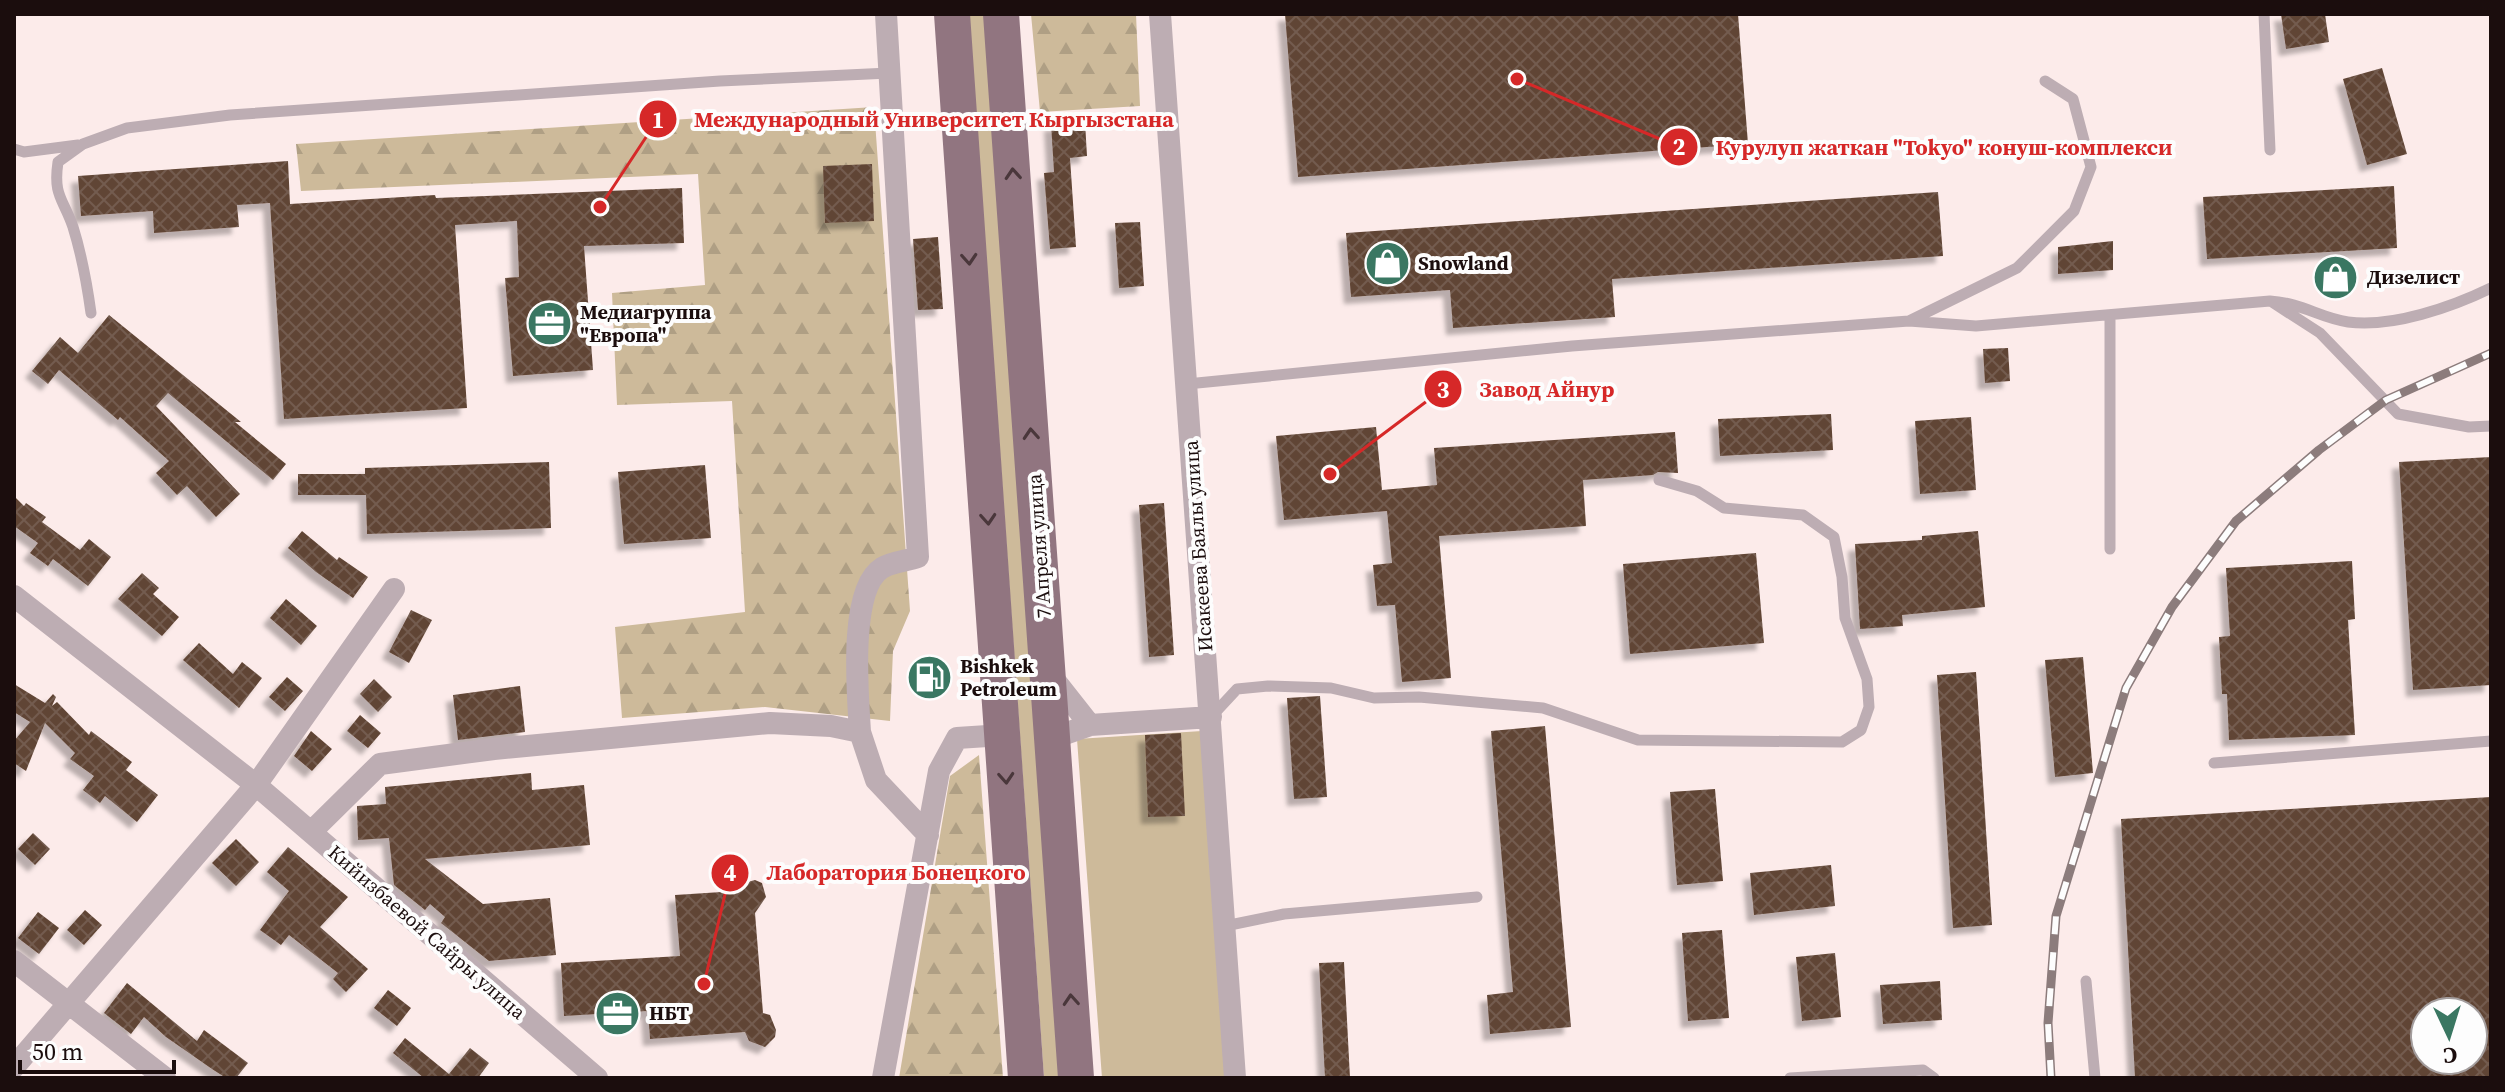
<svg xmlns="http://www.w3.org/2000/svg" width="2505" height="1092" font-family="'Source Serif 4',serif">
  <defs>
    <pattern id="forest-firs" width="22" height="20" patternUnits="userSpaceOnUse" patternTransform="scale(2)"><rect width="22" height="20" fill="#cdba9a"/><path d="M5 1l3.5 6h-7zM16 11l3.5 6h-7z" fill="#af9f84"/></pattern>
    <pattern id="building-cross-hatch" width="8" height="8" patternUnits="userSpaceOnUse" patternTransform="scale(2)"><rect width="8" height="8" fill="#614535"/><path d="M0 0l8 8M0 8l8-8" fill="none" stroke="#735c4f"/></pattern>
    <filter id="shadow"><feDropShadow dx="-7" dy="7" stdDeviation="2" flood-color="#0004"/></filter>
  </defs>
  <rect width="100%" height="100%" fill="#fcebea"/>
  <path fill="#cdba9a" d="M969,14H986L1062,1078H1044Z
    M1202,731L1235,1078H1102L1077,739Z"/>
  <path fill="url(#forest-firs)" d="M1031,14H1136L1140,106L1040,112Z
    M874,107L910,611L893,651L890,721L765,707L622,718L615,627L745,612L732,401L617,405L612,293L705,285L698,174L301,191L296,144Z
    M979,755L1003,1078H899L950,776Z"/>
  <path fill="url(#building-cross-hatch)" fill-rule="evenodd" filter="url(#shadow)" d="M1285,14H1738L1748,144L1298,177Z
    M2281,14H2325L2329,42L2286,49Z
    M2382,68L2407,154L2367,165L2343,79Z
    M1085,122L1087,156L1070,158L1076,247L1050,249L1044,173L1054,172L1051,124Z
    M288,161L290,204L435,195L436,198L682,188L684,243L584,246L593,370L513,376L505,278L519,277L517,221L455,225L467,408L284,419L270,203L237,205L239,227L154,233L153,211L81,216L78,176Z
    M872,164L874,221L825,223L823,166Z
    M2394,186L2397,248L2207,259L2203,197Z
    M1938,192L1943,256L1612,279L1615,317L1453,328L1450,290L1351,297L1346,233Z
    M1140,222L1144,286L1119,288L1115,223Z
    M938,237L943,309L918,310L913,239Z
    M2113,241V270L2058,274V247Z
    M109,315L241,422H235L286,464L273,480L168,393L156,406L240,494L216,517L187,486L177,495L156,473L169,461L120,417L118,420L59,370L48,384L32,371L60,337L78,353Z
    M2008,348L2010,381L1985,383L1983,349Z
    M1831,414L1833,450L1720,456L1718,419Z
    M1971,417L1976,490L1920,494L1915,421Z
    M1376,427L1382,490L1437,485L1434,448L1675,432L1678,473L1658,472L1653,475L1583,480L1586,526L1439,536L1451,678L1402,682L1395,605L1377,606L1373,565L1392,563L1387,511L1284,520L1276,436Z
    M2491,457V685L2413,690L2399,462Z
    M549,462L551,528L367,534L366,495H298V474H365V468Z
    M705,465L711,538L624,544L618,472Z
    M14,496L24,506L26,503L46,517L42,522L80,550L89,539L111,557L88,586L53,559L48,566L30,553L38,543L14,526Z
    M1164,503L1174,655L1149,657L1139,505Z
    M302,531L337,560L339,557L368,577L353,598L316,572L288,548Z
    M1978,531L1985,607L1902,615L1903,626L1860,629L1855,544L1922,540V536Z
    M1756,553L1764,643L1630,654L1623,564Z
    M2352,561L2355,619L2348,620L2355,735L2229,740L2227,694H2222L2219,637L2230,636L2226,568Z
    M142,573L159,588L153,594L179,617L162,636L118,599Z
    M286,599L317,626L301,645L270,618Z
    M411,610L432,620L409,663L389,652Z
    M199,643L233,674L242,662L262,678L239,708L183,660Z
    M2083,657L2093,773L2055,777L2045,660Z
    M1976,672L1992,925L1953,928L1937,675Z
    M287,677L303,691L285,711L269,697Z
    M374,679L392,697L378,712L360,694Z
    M14,684L45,703L53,694L56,697L52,706L57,702L89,735L91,731L132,762L126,770L158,795L137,822L105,796L100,803L83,790L94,776L70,759L75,753L45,723L26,771L14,763V741L30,722L14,712Z
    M520,686L525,732L458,740L453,695Z
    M1320,696L1327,797L1294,799L1287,698Z
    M360,715L381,733L368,748L347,731Z
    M1545,726L1571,1027L1490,1034L1487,995L1513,992L1491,731Z
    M311,731L332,749L312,771L294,756Z
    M1181,733L1185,816L1148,817L1145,735Z
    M531,773L532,790L584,785L590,845L425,859L483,904L550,898L556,955L489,961L441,923L445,917L430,904L425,910L394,885L389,838L358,840L357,806L386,804L385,787Z
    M1715,789L1723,881L1677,885L1670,792Z
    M2491,797V1078H2135L2121,819ZM2425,1012H2473V1060H2425Z
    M33,833L50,849L35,865L18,849Z
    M236,839L259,862L236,886L212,863Z
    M288,847L348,897L320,927L368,969L346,992L333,979L338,973L289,935L281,945L260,930L289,891L267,872Z
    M1831,865L1835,906L1754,915L1750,873Z
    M755,880L762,883L766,897L755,913L763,1013L770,1015L776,1030L775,1037L765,1047L749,1041L745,1032L650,1039L648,1011L564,1016L561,963L680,956L675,895L737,891L740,884Z
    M85,910L102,925L84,945L67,930Z
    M38,912L59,928L39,954L18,938Z
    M1722,930L1729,1018L1688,1021L1682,933Z
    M1835,953L1841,1017L1802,1021L1796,957Z
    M1344,962L1350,1078H1325L1319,963Z
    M1940,981L1942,1020L1883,1024L1880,985Z
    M127,983L197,1041L204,1030L248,1063L236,1078H226L212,1069L166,1037L144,1017L131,1034L104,1013Z
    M388,990L411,1008L397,1026L374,1008Z
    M405,1038L449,1074L470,1048L489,1063L478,1078H424L393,1053Z"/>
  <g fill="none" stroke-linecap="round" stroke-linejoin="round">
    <path stroke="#bdadb3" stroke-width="11" d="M2264,14L2270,150
      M14,149L24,152L78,145
      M2272,302L2320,333L2398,414L2469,427L2491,426
      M91,313C87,284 82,256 73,227C63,198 53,196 58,162L83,144L127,128L230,115L720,81L889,73
      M2110,315V549
      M1909,321L2017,268L2074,211L2091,167L2073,99L2045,81
      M1187,384L1572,346L1909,321L1976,326L2270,301C2302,303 2320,318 2348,322C2392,328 2452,307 2491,288
      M1211,717L1237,689L1268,686L1331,688L1374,698L1419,697L1543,708L1638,740L1842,742L1861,730L1869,707L1867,679L1845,618L1842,577L1834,537L1803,515L1724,508L1697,491L1659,480
      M2214,763L2491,741
      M1225,926L1284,914L1477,897
      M2086,981L2095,1078
      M1790,1078L1923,1070L1934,1078"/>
    <path stroke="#bdadb3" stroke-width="22" d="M1160,14L1235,1078
      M14,596L256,785L597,1078
      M1049,673L1090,725
      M860,732C858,696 848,589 882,568C891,562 907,561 918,557L886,14
      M1053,738L1090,725L1211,717
      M311,832L380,764L494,749L770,723L831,726L860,732L876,780L928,835
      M14,961L165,1078
      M14,1067L256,785L394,589
      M883,1078L939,771L957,738L1003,735"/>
    <path stroke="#917580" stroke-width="36" d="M952,14L1026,1078
      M1001,14L1076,1078"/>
    <defs>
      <path id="rail" d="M2051,1078L2048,1023L2056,916L2126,688L2172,607L2236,521L2319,450L2386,400L2491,353"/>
    </defs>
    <use href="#rail" stroke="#8c7c7c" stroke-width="9"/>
    <use href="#rail" stroke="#fdfdfd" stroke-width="6" stroke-dasharray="18" stroke-linecap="butt"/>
  </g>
  <defs><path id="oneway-chevron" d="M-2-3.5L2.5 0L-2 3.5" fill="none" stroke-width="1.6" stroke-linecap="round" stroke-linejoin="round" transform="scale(2)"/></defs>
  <g stroke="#4a373b">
    <use href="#oneway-chevron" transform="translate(1013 174) rotate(-94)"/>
    <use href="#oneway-chevron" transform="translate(969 259) rotate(86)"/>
    <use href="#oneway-chevron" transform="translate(1031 434) rotate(-94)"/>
    <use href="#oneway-chevron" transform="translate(988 519) rotate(86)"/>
    <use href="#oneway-chevron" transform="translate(1006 778) rotate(86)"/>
    <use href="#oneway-chevron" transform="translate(1071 1000) rotate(-94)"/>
  </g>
  <defs>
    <symbol id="shop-disc" viewBox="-11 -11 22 22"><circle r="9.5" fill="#3a7762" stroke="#fdfdfd"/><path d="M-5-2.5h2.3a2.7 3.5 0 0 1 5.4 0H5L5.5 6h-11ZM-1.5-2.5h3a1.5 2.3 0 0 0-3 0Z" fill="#fff"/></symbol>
    <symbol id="office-disc" viewBox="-11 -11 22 22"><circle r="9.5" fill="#3a7762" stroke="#fdfdfd"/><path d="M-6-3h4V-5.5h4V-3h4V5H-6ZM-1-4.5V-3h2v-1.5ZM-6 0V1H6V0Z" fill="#fff"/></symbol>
    <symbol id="fuel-disc" viewBox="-11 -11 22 22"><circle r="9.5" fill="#3a7762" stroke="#fdfdfd"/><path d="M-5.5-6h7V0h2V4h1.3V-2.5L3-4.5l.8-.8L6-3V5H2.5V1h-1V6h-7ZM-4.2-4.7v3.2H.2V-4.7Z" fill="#fff"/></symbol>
  </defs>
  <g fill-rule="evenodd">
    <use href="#shop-disc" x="1362" y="238" width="51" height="51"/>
    <use href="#shop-disc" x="2310" y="252" width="51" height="51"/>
    <use href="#office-disc" x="524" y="298" width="51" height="51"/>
    <use href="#fuel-disc" x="904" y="652" width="51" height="51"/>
    <use href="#office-disc" x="592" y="988" width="51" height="51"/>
  </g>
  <g text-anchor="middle" stroke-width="8" stroke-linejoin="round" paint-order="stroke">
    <g font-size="20" font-weight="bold" fill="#1b0d0d" stroke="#fdfdfd" text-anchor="start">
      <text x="1418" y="270">Snowland</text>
      <text x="2367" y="284">Дизелист</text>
      <text x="580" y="319">Медиагруппа<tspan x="580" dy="23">"Европа"</tspan></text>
      <text x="960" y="673">Bishkek<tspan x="960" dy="23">Petroleum</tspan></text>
      <text x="649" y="1020">НБТ</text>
    </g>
    <g font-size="20" fill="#1b0d0d" stroke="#fdfdfd">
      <text transform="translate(1039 546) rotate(-94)" y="7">7 Апреля улица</text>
      <text transform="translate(1198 546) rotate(-94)" y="7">Исакеева Баялы улица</text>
      <text transform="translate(427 932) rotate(41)" y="7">Кийизбаевой Сайры улица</text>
    </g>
  </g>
  <path fill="none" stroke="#d62828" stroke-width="3" d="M600 207L658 119M1517 79L1679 147M1330 474L1443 389M704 984L730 873"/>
  <g fill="#d62828" stroke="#fdfdfd" stroke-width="3">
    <circle cx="600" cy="207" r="8"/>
    <circle cx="1517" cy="79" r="8"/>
    <circle cx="1330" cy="474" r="8"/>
    <circle cx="704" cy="984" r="8"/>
    <circle cx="658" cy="119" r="20"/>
    <circle cx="1679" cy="147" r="20"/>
    <circle cx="1443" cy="389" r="20"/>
    <circle cx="730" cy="873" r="20"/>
  </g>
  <g font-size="24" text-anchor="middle" font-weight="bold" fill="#fff">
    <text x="658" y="128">1</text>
    <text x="1679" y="155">2</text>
    <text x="1443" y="398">3</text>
    <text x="730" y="881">4</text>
  </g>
  <g font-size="22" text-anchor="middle" font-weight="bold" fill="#d62828" stroke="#fdfdfd" stroke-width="8" stroke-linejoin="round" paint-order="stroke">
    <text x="934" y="127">Международный Университет Кыргызстана</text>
    <text x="1944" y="155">Курулуп жаткан "Tokyo" конуш-комплекси</text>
    <text x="1547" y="397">Завод Айнур</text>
    <text x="896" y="880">Лаборатория Бонецкого</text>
  </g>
  <rect width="2505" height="1092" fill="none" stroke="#1b0d0d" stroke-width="32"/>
  <g transform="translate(2449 1036) rotate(176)"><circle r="38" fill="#fdfdfd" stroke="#a39d9d" stroke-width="2"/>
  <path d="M0-6L14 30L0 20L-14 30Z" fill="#3a7762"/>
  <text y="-12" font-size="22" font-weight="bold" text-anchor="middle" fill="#1b0d0d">С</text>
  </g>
  <path d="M20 1060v12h154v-12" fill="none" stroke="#1b0d0d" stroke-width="4"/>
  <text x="32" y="1060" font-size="24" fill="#1b0d0d" stroke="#fdfdfd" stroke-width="6" paint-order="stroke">50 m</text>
</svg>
